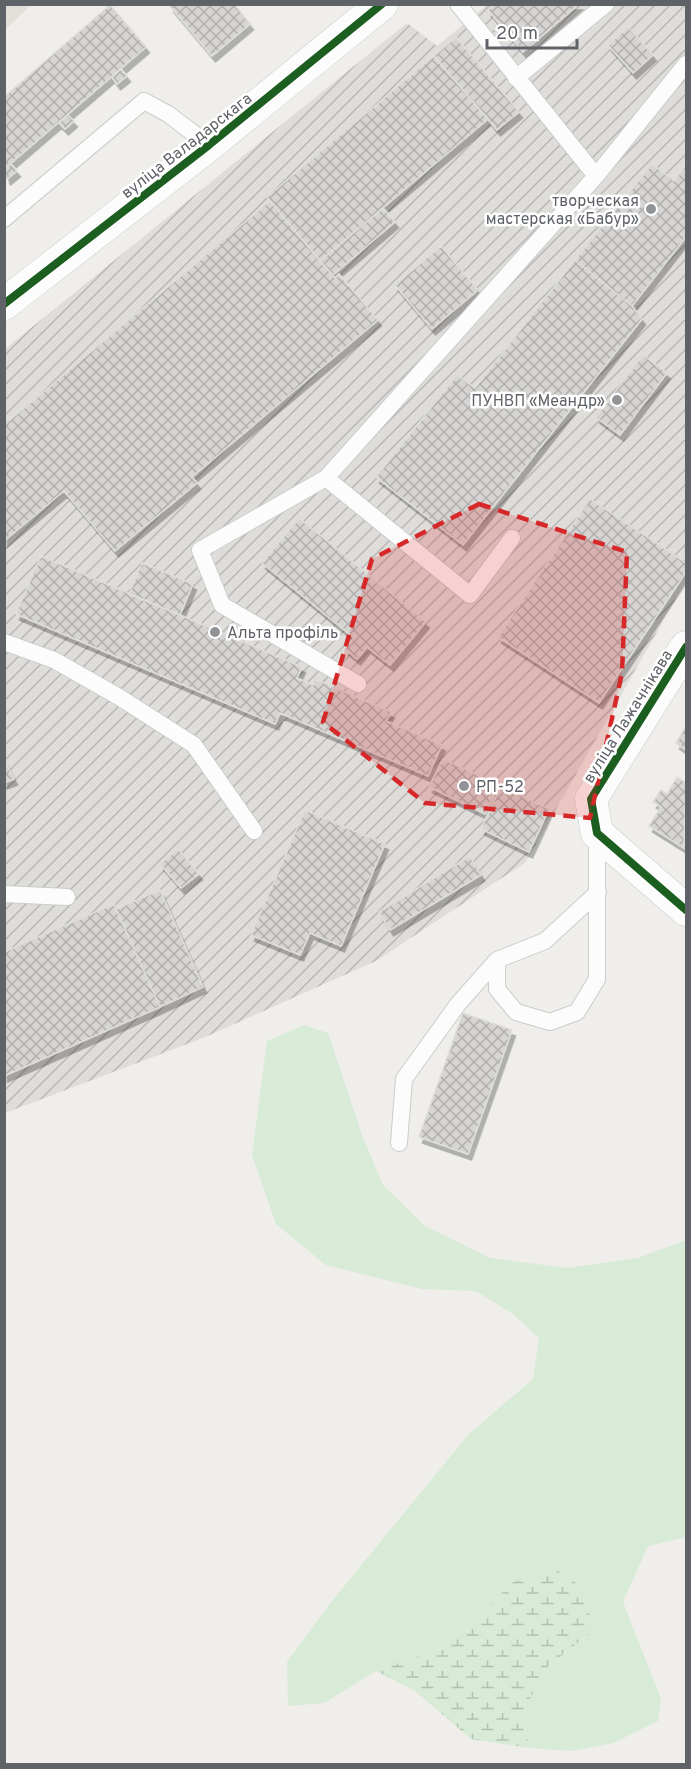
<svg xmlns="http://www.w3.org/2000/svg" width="691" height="1769" font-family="Overpass,sans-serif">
  <defs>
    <pattern id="industrial-furrows" width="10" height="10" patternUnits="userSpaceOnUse" patternTransform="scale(1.5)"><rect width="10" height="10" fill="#dfddda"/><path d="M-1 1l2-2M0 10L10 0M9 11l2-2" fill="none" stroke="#b8b7b5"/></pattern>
    <pattern id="wetland-marsh" width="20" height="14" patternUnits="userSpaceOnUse" patternTransform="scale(1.5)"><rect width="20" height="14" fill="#d8ebd6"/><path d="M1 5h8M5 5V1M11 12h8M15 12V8" fill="none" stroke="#b2c2b1"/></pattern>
    <pattern id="building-cross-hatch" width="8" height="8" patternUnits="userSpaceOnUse" patternTransform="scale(1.5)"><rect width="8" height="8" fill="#d6d5d3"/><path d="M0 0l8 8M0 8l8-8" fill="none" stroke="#b1b0af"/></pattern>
    <filter id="shadow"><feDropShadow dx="3.5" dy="6" stdDeviation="0" flood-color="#0004"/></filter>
  </defs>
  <rect width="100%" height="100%" fill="#efeeea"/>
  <path fill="url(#industrial-furrows)" d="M487,5H686V581L526,862L376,961L203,1038L5,1113V349L407,23L437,46Z"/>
  <path fill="#e2e0da" d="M5,4H31V5L5,30Z"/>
  <path fill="#d8ebd6" d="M304,1025L328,1033L363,1138L383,1185L425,1226L490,1258L567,1268L638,1258L686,1240V1537L648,1546L623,1602L661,1699L658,1721L613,1743L571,1751L529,1748L523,1714L545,1669L592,1631L511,1583L478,1620L444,1647L376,1671L324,1703L288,1706L287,1662L332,1601L468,1435L533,1379L539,1338L513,1314L476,1291L422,1289L326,1265L276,1224L252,1155L267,1041Z"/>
  <path fill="url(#wetland-marsh)" d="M553,1568L584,1588L592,1631L545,1669L523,1714L529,1748L471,1739L415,1691L376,1671L444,1647L478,1620L511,1583Z"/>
  <path fill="url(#building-cross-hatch)" stroke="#deddd9" stroke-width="1.5" filter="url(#shadow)" d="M173,4H234L250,24L212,56L170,6Z
    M495,4H579L523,52L488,10Z
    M110,5L146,47L4,169V97Z
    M628,27L653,55L633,73L608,45Z
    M456,37L519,112L497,130L434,56Z
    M434,56L488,119L320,261L267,197Z
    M121,69L127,76L117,84L112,77Z
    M68,115L74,121L65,129L59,123Z
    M11,164L17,171L7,179L4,169Z
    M652,164L674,181L686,165V237L632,306L575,260Z
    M270,201L335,278L339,274L378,320L192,477L197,483L115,551L64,491L4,541V425Z
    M383,208L395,222L333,275L320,261Z
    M441,246L478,290L432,329L395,285Z
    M575,260L632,306L642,319L463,545L376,477L457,375L475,388Z
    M643,355L667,373L620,435L596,417Z
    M590,499L686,563V572L599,703L498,637Z
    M299,518L426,622L390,665L367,647L357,659L345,649L354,638L262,563Z
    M41,556L302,667L297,678L313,685L315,679L391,712L386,721L442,745L428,776L280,713L275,724L16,614Z
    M142,563L193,584L180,615L129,594Z
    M686,726V750L676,743Z
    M4,759L14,779L4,783Z
    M443,759L499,785L485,814L429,787Z
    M677,777L686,783L684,848L649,826L661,807L653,802L661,790L667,794Z
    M501,786L549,809L529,852L481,829Z
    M305,810L385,844L341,946L310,933L300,955L251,935Z
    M178,849L199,874L181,888L160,864Z
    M470,856L481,875L390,930L379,912Z
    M160,890L203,987L160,1007L116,909Z
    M114,904L160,1007L4,1076V952Z
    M463,1013L512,1030L468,1154L419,1137Z"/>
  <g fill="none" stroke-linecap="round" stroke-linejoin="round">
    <defs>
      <path id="service" d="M458,4L596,176
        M516,78L606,4
        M4,219L144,101L168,114L209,145
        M326,478L470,595L512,538
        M4,642L54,660L119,697L194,745L254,831
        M358,684L222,605L200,550L326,478L596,176L686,64
        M4,894L67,897
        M497,960V989L516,1012L550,1022L577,1012L597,979V833
        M399,1143L404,1079L458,1004L497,960L545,941L598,892"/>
      <path id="minor" d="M4,304L209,145L382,4
        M686,647L591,799L597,833L686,910"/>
    </defs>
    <use href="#service" stroke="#cbcccc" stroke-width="18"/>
    <use href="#minor" stroke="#cbcccc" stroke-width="33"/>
    <use href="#service" stroke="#fdfcfc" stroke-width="16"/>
    <use href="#minor" stroke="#fdfcfc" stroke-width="32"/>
    <defs>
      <path id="cycleway" d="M4,304L209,145L382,4
        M686,647L591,799L597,833L686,910"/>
    </defs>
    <use href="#cycleway" stroke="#fff" stroke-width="11"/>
    <use href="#cycleway" stroke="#1b5e20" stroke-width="8"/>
  </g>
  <path fill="#d62828" fill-opacity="0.2" stroke="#d62828" stroke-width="4.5" stroke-dasharray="12 8" stroke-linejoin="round" d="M479,504L627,552L622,673L590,818L425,803L323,722L372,559Z"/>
  <g fill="#919496" stroke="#fff" stroke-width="2">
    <circle cx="651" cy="209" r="6"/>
    <circle cx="617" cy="400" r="6"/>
    <circle cx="215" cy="632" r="6"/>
    <circle cx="464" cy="786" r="6"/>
  </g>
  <g text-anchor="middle" stroke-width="5" stroke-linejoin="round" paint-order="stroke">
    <g font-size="16" fill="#5f6368" stroke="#fff">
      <text transform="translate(186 145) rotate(-38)" y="6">вуліца Валадарскага</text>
      <text transform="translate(627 716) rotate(-58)" y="6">вуліца Лажачнікава</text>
    </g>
    <g font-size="16" fill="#5f6368" stroke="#fff" text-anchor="end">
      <text x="639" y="206">творческая<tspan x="639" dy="18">мастерская «Бабур»</tspan></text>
      <text x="605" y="406">ПУНВП «Меандр»</text>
      <text x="227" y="638" text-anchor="start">Альта профіль</text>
      <text x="476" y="792" text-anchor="start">РП-52</text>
    </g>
  </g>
  <rect width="691" height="1769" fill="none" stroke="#5f6368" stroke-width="12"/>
  <path d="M487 39v9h90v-9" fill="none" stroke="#5f6368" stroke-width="3"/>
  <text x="496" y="39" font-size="18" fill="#5f6368" stroke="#ffffff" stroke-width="4.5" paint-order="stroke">20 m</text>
</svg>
